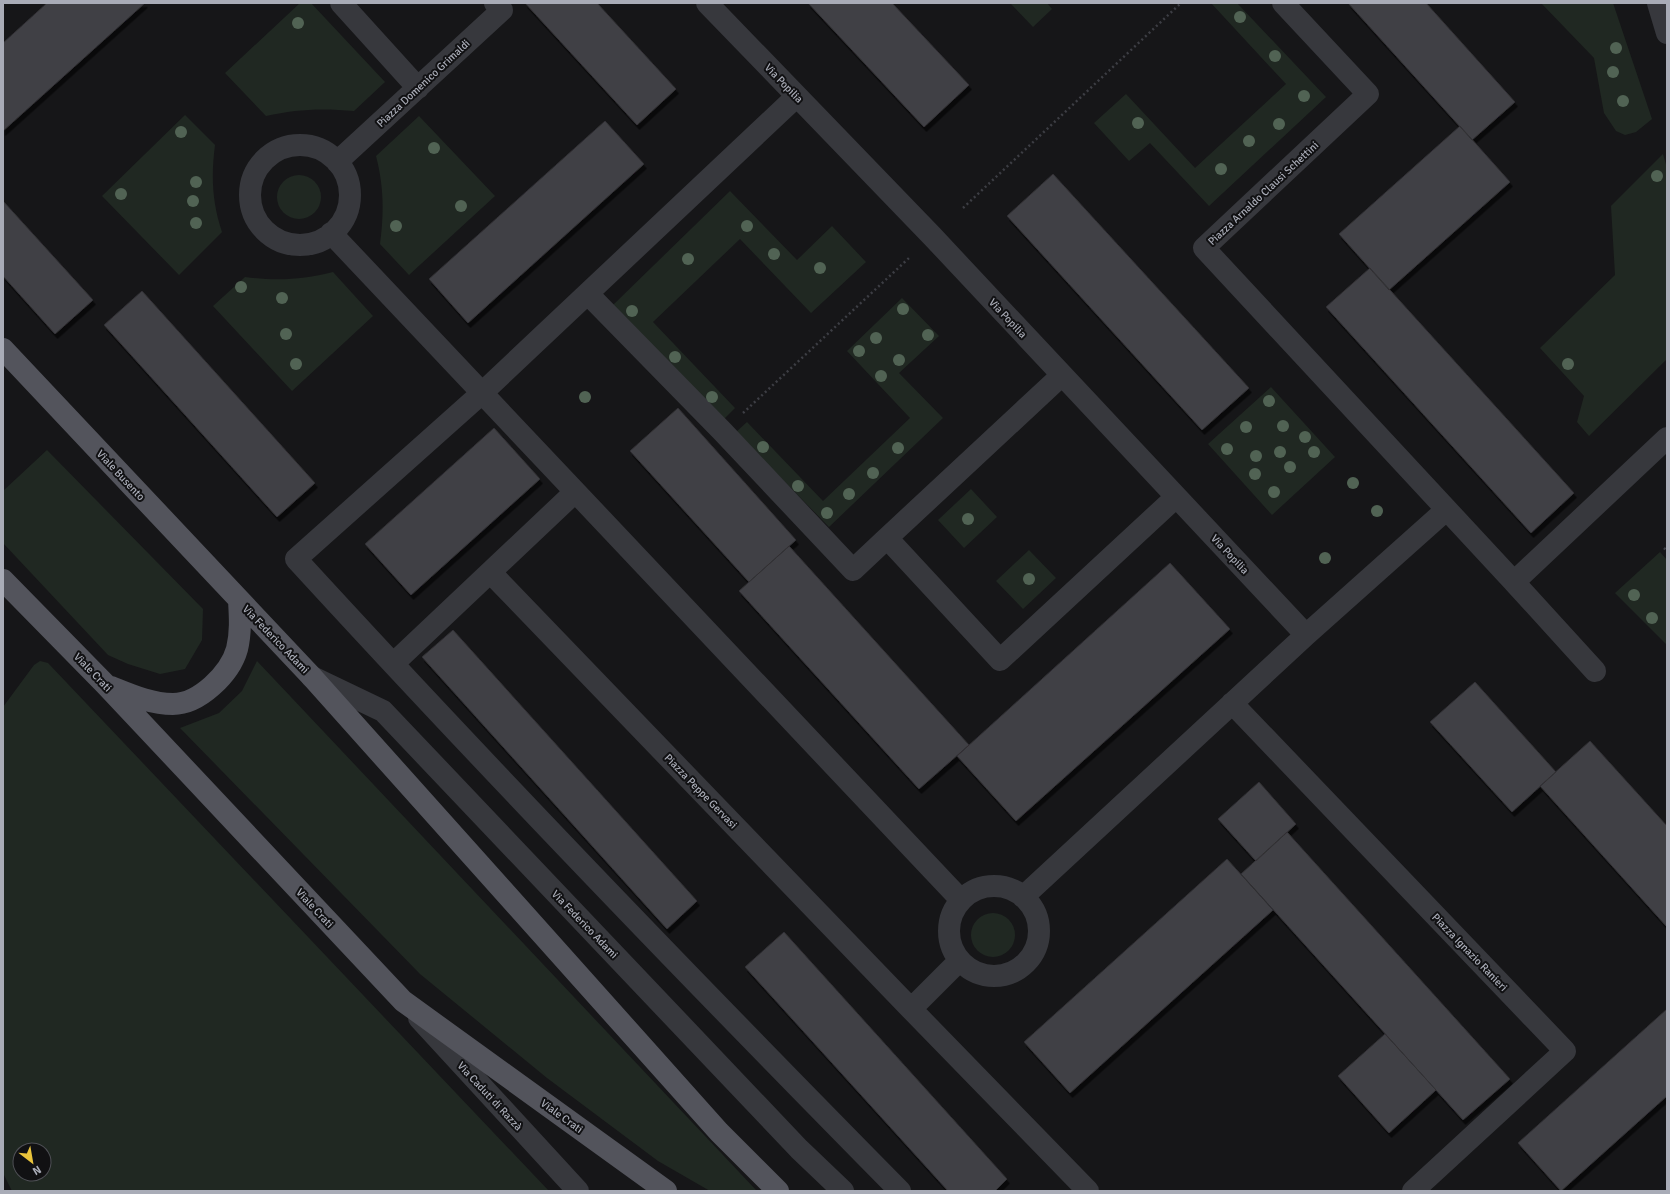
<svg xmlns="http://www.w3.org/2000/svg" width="1670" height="1194" font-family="Signika,sans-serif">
  <defs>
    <filter id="shadow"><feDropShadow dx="2.5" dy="4.5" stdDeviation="0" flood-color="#0009"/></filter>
  </defs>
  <rect width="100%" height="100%" fill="#161618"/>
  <path fill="#202822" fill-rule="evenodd" d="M300,3H311L385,82L354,111C323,108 296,109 266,116L225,73Z
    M1010,3H1047L1052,9L1033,27Z
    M1211,3H1237L1326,97L1209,206L1150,143L1129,161L1094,123L1126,94L1195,168L1286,84Z
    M1541,3H1613L1652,119L1636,132L1625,135L1616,131L1604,113L1594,58Z
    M185,115L215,145C211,176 212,202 222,232L179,275L102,196Z
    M419,116L495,196L409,275L380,244C384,213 384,187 376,156Z
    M1663,154L1667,168V359L1589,436L1577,422L1584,396L1540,348L1615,275L1611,206Z
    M277 197a22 22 0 1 1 44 0a22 22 0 1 1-44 0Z
    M730,191L797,260L832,226L866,262L811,313L740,239L653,322L735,408L724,419L613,305Z
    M333,272L373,316L292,391L213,306L245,277C276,281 302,280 333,272Z
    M902,298L939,336L899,373L943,418L829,527L736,432L747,422L823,501L910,418L847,351Z
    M1271,387L1335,457L1272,515L1208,444Z
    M47,450L203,609L202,640L185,669L160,674L128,664L108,655L3,543V491Z
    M971,489L997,517L964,548L938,520Z
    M1029,550L1056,578L1023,609L996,581Z
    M1660,552L1667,560V645L1615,593Z
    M40,661L48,663L549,1191H12L3,1173V707L34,665ZM20,1150H44V1174H20Z
    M257,661L756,1190V1191H710L658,1161L547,1078L420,974L180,728L219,713L242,691Z
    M971 935a22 22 0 1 1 44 0a22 22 0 1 1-44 0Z"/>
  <path fill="#414145" stroke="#313034" filter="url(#shadow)" d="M47,3H145L3,131V43Z
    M525,3H597L676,89L637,125Z
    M808,3H892L969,85L924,127Z
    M1348,3H1426L1515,102L1472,140Z
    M605,121L644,164L468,323L429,279Z
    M1460,126L1510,182L1389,290L1339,234Z
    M1053,174L1249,388L1202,430L1007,216Z
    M3,201L93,300L55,334L3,276Z
    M1370,268L1574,493L1531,533L1326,307Z
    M142,291L315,483L277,517L104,325Z
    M678,408L796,540L749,582L630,451Z
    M494,428L540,479L411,595L365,544Z
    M789,546L969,745L919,789L739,591Z
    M1170,563L1230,629L1016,821L957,756Z
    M453,630L697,901L667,929L422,657Z
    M1475,682L1556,772L1512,812L1430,722Z
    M1590,741L1667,826V927L1540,786Z
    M1259,782L1296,824L1256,861L1218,819Z
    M1287,832L1510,1079L1463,1120L1241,874Z
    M1227,859L1273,910L1070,1093L1024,1042Z
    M784,932L1007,1179L995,1191H948L745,967Z
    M1667,1009V1096L1561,1191L1518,1143Z
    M1385,1034L1436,1090L1389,1133L1338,1076Z"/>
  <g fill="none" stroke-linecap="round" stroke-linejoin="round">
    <path stroke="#3d3e44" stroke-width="2.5" stroke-dasharray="2 3" stroke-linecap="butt" d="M963,208L1181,3
      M743,413L909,258
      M1664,548L1667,551"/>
    <path stroke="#37383d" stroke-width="22" d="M341,3L418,88
      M707,3L932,236L1306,635
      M1283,3L1368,94L1204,248L1514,582L1667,438
      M1658,3L1667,33
      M797,96L482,393L296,559C493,774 695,983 900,1191
      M250 195a50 50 0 1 1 100 0a50 50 0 1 1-100 0Z
      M337,162L502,10L495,3
      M331,233L961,900
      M588,294L723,432L853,570L887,538
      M1061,376L887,538L1000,660L1176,497
      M491,573L911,1009
      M1514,582L1595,671
      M393,664L575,492
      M312,677L383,711L799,1149L843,1191
      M1232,703L1565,1051L1413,1191
      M949 931a45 45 0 1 1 90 0a45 45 0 1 1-90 0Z
      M1023,897L1306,635L1446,510
      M959,961L911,1009L1088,1191
      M419,1018L578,1191"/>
    <path stroke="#53545c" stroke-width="22" d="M3,349L312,677L719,1132L778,1191
      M3,580L105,684L403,1001L666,1191
      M111,687C131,695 151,704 173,704C199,704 230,674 237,649C241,633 240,617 239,600"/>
  </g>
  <g fill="#516354">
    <circle cx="1240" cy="17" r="6"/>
    <circle cx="298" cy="23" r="6"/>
    <circle cx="1616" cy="48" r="6"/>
    <circle cx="1275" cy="56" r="6"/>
    <circle cx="1613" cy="72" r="6"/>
    <circle cx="1304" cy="96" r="6"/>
    <circle cx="1623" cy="101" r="6"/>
    <circle cx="1138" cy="123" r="6"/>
    <circle cx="1279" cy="124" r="6"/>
    <circle cx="181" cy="132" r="6"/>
    <circle cx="1249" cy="141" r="6"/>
    <circle cx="434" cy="148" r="6"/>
    <circle cx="1221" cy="169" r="6"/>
    <circle cx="1657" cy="176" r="6"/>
    <circle cx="196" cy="182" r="6"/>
    <circle cx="121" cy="194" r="6"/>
    <circle cx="193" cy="201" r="6"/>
    <circle cx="461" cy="206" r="6"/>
    <circle cx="196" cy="223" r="6"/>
    <circle cx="396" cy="226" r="6"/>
    <circle cx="747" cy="226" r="6"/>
    <circle cx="774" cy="254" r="6"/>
    <circle cx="688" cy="259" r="6"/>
    <circle cx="820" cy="268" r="6"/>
    <circle cx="241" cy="287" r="6"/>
    <circle cx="282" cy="298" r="6"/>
    <circle cx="903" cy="309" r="6"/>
    <circle cx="632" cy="311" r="6"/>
    <circle cx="286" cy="334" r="6"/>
    <circle cx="928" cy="335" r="6"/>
    <circle cx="876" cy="338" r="6"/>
    <circle cx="859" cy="351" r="6"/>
    <circle cx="675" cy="357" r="6"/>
    <circle cx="899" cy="360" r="6"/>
    <circle cx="296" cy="364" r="6"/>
    <circle cx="1568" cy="364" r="6"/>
    <circle cx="881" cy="376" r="6"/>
    <circle cx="585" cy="397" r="6"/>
    <circle cx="712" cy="397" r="6"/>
    <circle cx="1269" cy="401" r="6"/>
    <circle cx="1283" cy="426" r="6"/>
    <circle cx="1246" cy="427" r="6"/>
    <circle cx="1305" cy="437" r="6"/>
    <circle cx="763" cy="447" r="6"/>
    <circle cx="898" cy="448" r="6"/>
    <circle cx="1227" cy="449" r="6"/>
    <circle cx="1280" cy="452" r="6"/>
    <circle cx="1314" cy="452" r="6"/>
    <circle cx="1256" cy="456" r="6"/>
    <circle cx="1290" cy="467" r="6"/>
    <circle cx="873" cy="473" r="6"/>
    <circle cx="1255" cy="474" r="6"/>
    <circle cx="1353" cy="483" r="6"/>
    <circle cx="798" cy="486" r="6"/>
    <circle cx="1274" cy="492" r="6"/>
    <circle cx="849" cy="494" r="6"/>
    <circle cx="1377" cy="511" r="6"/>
    <circle cx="827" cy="513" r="6"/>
    <circle cx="968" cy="519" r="6"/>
    <circle cx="1325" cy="558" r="6"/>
    <circle cx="1029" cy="579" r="6"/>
    <circle cx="1634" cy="595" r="6"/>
    <circle cx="1652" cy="618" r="6"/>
  </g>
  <g text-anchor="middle" stroke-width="4" stroke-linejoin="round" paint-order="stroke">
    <g font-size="11" fill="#a9acb7" stroke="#111113">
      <text transform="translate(423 83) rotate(-43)" y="4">Piazza Domenico Grimaldi</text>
      <text transform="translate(784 83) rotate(46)" y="4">Via Popilia</text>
      <text transform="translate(1263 193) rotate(-43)" y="4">Piazza Arnaldo Clausi Schettini</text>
      <text transform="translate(1008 318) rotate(47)" y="4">Via Popilia</text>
      <text transform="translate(121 475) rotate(47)" y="4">Viale Busento</text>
      <text transform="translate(1230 554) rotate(47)" y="4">Via Popilia</text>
      <text transform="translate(276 639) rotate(46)" y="4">Via Federico Adami</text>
      <text transform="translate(93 672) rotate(46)" y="4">Viale Crati</text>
      <text transform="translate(701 791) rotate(46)" y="4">Piazza Peppe Gervasi</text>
      <text transform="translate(315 908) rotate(47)" y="4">Viale Crati</text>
      <text transform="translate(585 924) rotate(46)" y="4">Via Federico Adami</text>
      <text transform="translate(1470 952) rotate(46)" y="4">Piazza Ignazio Ranieri</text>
      <text transform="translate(490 1096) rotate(47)" y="4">Via Caduti di Razzà</text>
      <text transform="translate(562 1116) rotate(36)" y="4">Viale Crati</text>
    </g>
  </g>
  <rect width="1670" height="1194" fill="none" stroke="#a9acb7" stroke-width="8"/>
  <g transform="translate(32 1162) rotate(149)"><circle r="19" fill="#111113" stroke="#4e4f55"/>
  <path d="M0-3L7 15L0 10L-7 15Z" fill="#eac43c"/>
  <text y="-6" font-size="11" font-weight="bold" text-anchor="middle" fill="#a9acb7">N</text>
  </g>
</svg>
